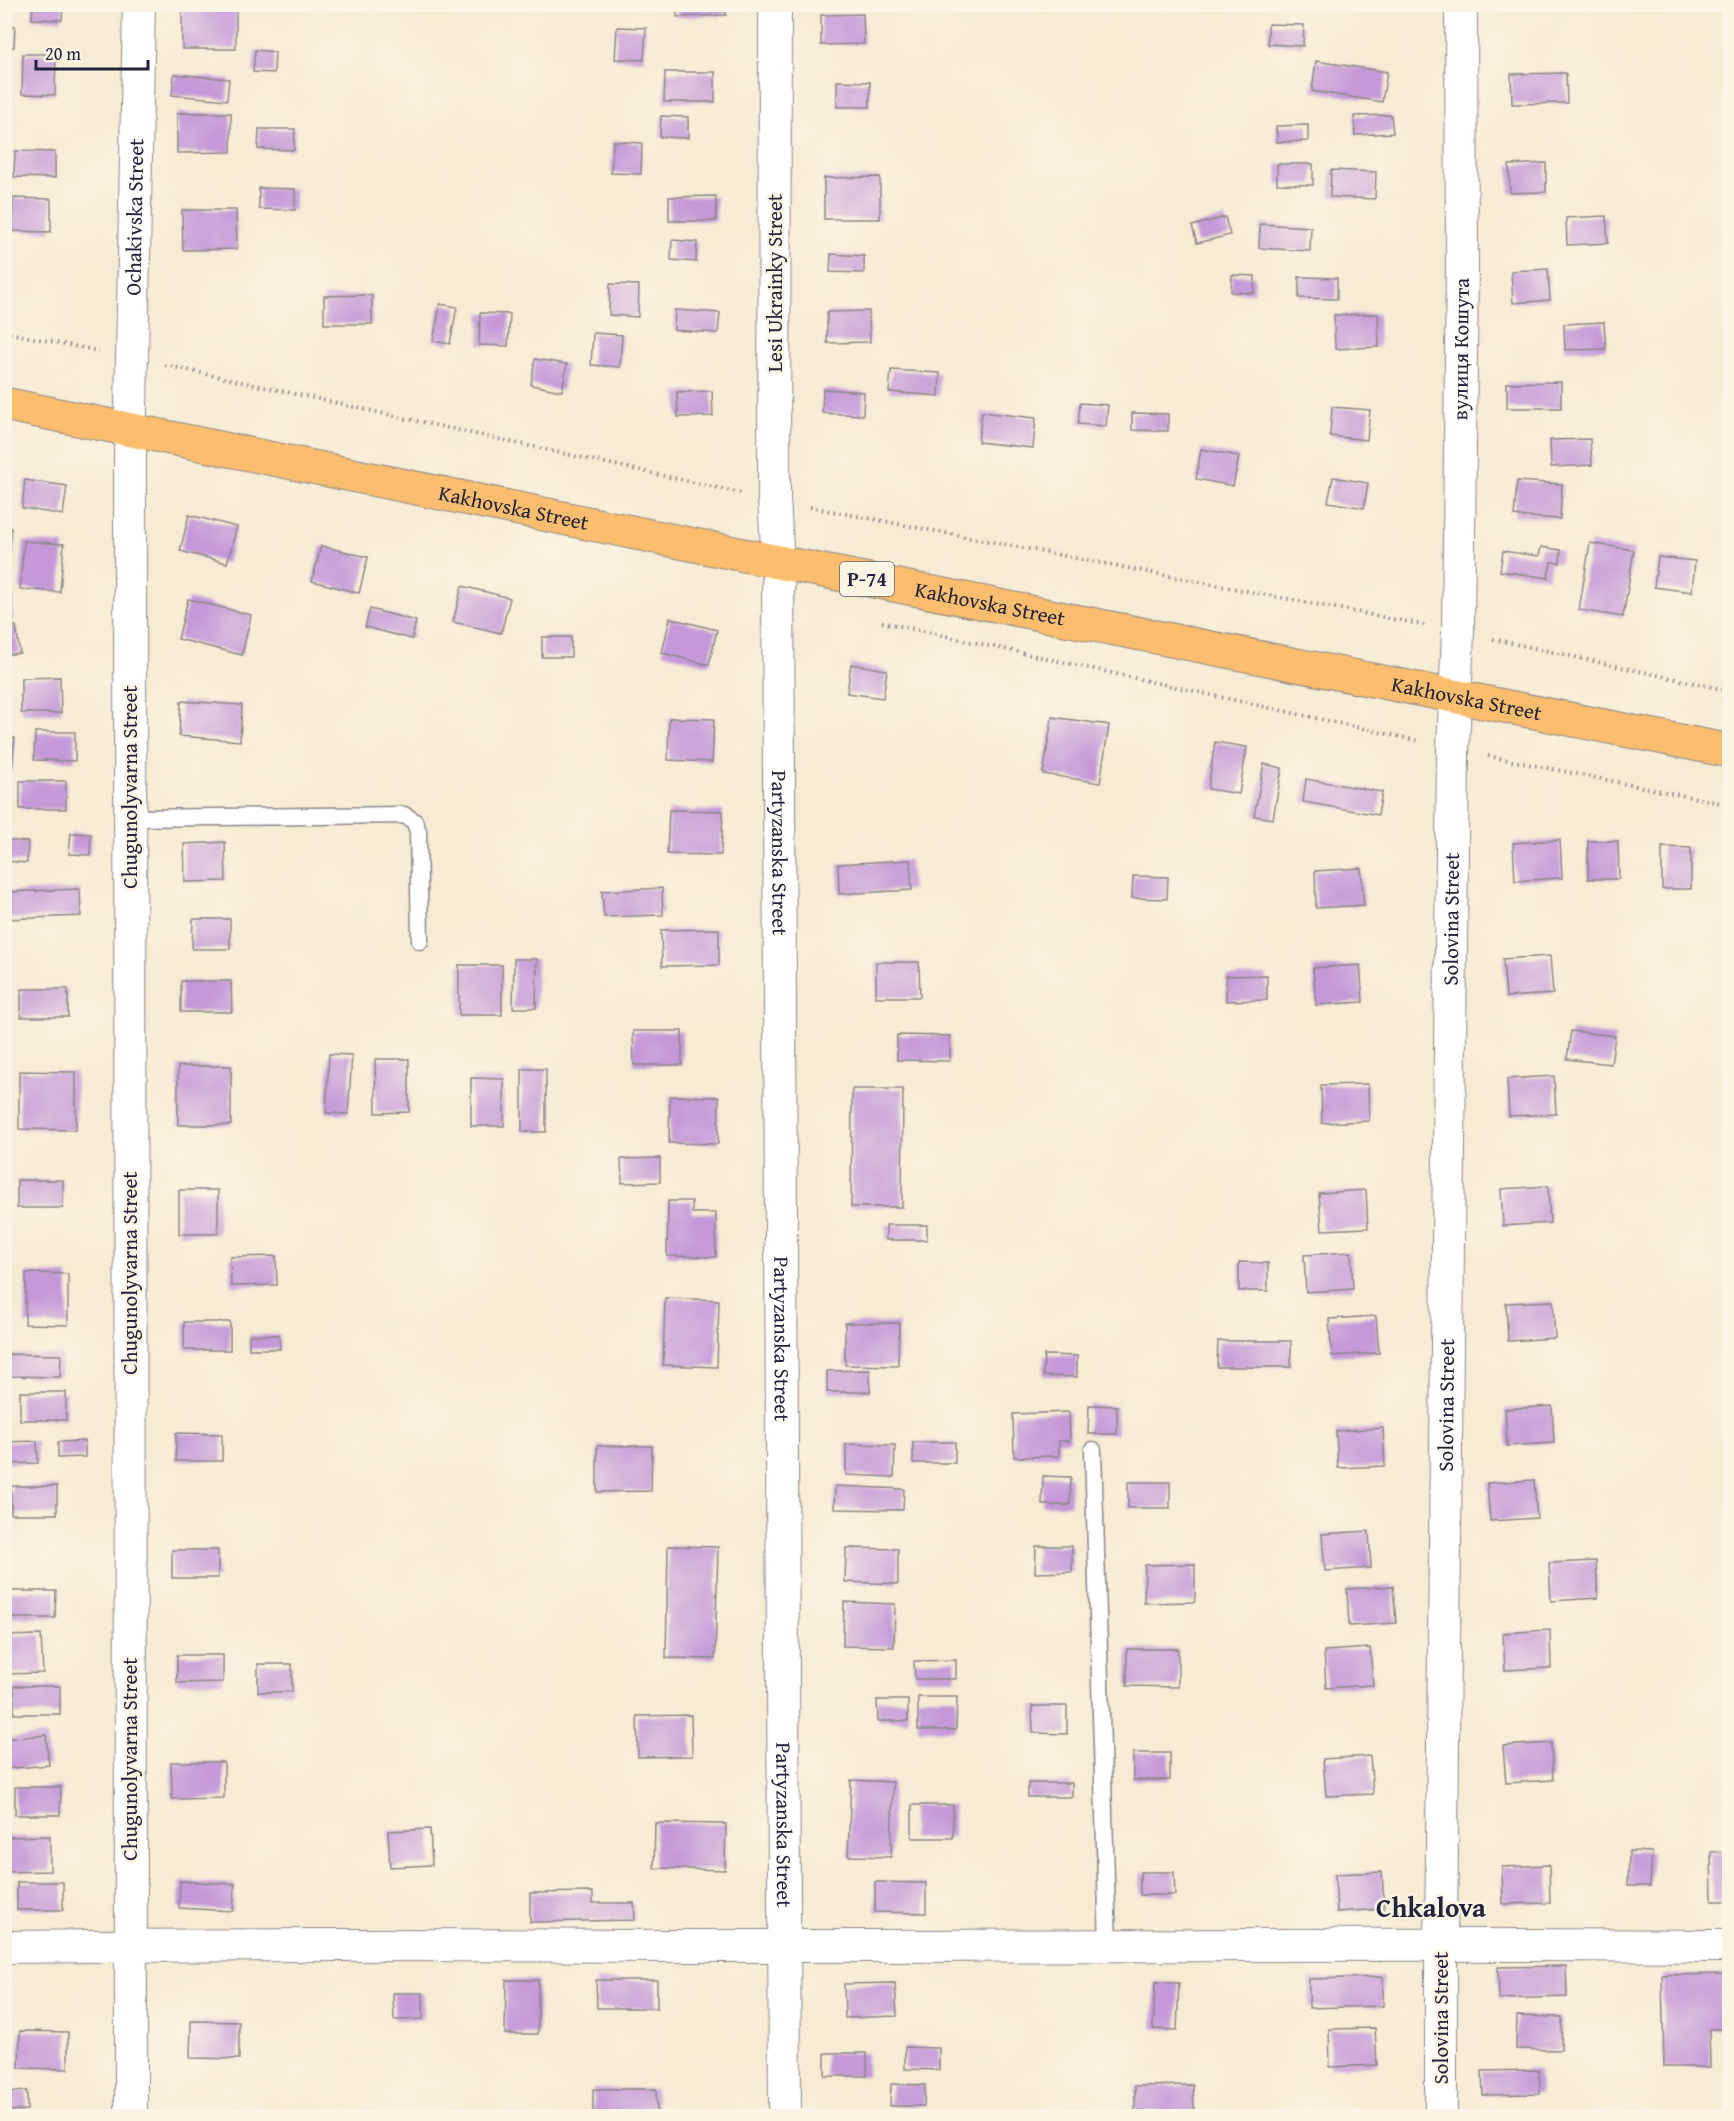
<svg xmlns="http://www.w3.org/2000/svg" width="1734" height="2121" font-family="'Gentium Book Plus',serif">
  <rect width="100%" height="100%" fill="#fcf5e5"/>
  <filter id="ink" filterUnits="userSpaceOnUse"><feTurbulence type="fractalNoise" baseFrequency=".0167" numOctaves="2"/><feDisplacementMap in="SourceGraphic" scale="12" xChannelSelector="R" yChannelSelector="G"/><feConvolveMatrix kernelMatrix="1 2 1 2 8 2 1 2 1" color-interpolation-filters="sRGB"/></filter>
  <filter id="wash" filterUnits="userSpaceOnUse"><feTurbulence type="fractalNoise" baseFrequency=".008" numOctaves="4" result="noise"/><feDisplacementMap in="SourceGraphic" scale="24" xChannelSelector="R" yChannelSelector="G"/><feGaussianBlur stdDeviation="1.35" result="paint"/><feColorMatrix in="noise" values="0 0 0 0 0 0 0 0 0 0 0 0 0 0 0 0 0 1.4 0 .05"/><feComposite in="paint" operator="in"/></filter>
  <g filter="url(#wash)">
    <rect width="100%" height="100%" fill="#f6ebd3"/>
    <g id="blocks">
      <path fill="#c599d8" d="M33,4H63L62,20L32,19Z
        M677,4H726V15L677,17Z
        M182,9H236V49H182Z
        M863,14L864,44L821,45V15Z
        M1268,24L1304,25L1303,46L1268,44Z
        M4,26H15L14,47H4Z
        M617,27L646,28L644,60L615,59Z
        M255,50L275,52L274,73L253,72Z
        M23,54H56L55,95L22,94Z
        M1316,61L1387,72L1382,102L1312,91Z
        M665,72H715V102H664Z
        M1566,73L1567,103L1512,104L1511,74Z
        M174,74L229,79L227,100L172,95Z
        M837,81L870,82V107H837Z
        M177,113H231V152L177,153Z
        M1391,115L1393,133L1355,135L1354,116Z
        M661,116L688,117V138L660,137Z
        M1308,125V141L1277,142L1276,126Z
        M259,129H295L294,150L258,149Z
        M613,141L642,143L641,174L611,173Z
        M15,151L55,152V178L14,177Z
        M1546,163V192L1510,193L1509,165Z
        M1277,164H1313V185L1277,184Z
        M1331,170L1376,172L1375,199L1330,197Z
        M880,177V219H824V178Z
        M259,188L295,189V210L259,209Z
        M716,196V221H669V197Z
        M13,198L51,199V232L12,231Z
        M182,210H236L237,249L183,250Z
        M1606,216L1608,243L1567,245L1566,218Z
        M1225,217L1230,235L1197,243L1192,226Z
        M1260,224L1311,227L1310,251L1259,248Z
        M672,240L697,242L696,262L671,260Z
        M831,254L864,256V273L830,272Z
        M1548,269L1550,300L1513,303L1511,271Z
        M1232,275L1255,276L1254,293L1231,292Z
        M1299,277L1337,278V299L1299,298Z
        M610,284L639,285L638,317L609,315Z
        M372,295V324H324V296Z
        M440,304L457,307L450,344L433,341Z
        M675,310L720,313L718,333L674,330Z
        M869,311L870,342L827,343V312Z
        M480,313L510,314L508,346L479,345Z
        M1378,314L1379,347L1335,349L1334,315Z
        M1604,322L1606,349L1565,350L1564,324Z
        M593,333L622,335L620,367L591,365Z
        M535,359L567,364L562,391L531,385Z
        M891,370L940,373L939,396L889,392Z
        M1561,382V408H1507V383Z
        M823,389L864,392L863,415L822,413Z
        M712,391L713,416L678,417L677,392Z
        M1080,403L1108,405L1106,426L1078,424Z
        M1332,407L1370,410L1367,440L1330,436Z
        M982,412L1036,418L1033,448L978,442Z
        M1132,413L1168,414V431L1132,430Z
        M1590,439L1592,465L1551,467L1550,440Z
        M1201,449L1239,456L1233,486L1196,479Z
        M1333,477L1368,483L1364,508L1328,502Z
        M25,480L67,486L63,515L22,508Z
        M1517,481L1562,484L1560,519L1514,516Z
        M189,515L237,527L227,563L180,551Z
        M4,528H11L10,553H4Z
        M24,541L64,544L60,592L20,589Z
        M1590,543L1634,550L1623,617L1579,610Z
        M321,546L368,557L359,593L312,581Z
        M1541,547L1561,550L1560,563L1551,562L1548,578L1500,571L1503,551L1539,556Z
        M1658,557L1695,561L1692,592L1654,587Z
        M462,586L510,598L501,633L453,622Z
        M11,594L13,620L4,621V595Z
        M188,599L251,615L242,655L178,639Z
        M370,609L416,621L412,639L365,627Z
        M670,618L717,630L709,665L662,653Z
        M16,626L20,653L4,655V628Z
        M542,637H571V657H542Z
        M851,664L887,670L883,698L847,693Z
        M60,677L61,713H21V678Z
        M181,701L242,705L240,741L179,736Z
        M1052,717L1109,725L1100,783L1043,774Z
        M669,718L714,719L712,762L668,760Z
        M35,732H75V761L34,760Z
        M4,738H15L12,770L4,769Z
        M1215,742L1247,747L1239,794L1208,789Z
        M1264,764L1282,768L1273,819L1254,816Z
        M1306,779L1382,792L1378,815L1303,802Z
        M20,781H66V809H20Z
        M669,810L723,811L721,855L667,854Z
        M71,833L91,834L90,855L69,854Z
        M7,840L28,842L27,863L6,861Z
        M1560,840L1562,878L1515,881L1513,843Z
        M1588,841H1618L1619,879H1588Z
        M225,842L226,881L185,882L184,844Z
        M1662,847L1691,848V889H1662Z
        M910,860L912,890L839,894L838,864Z
        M1361,868L1364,905L1316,908L1315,871Z
        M1133,876L1168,877L1167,899L1132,898Z
        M662,888L663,915L604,917L602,891Z
        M80,889L81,916L5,919L4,892Z
        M193,919H230V949H192Z
        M719,929V965L662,966L661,930Z
        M1550,956L1553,994L1506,997L1503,959Z
        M514,959H537L536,1008H513Z
        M876,962H919L920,997H876Z
        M459,965H502V1015H459Z
        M1360,965L1363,1002L1316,1005L1313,968Z
        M1267,975V1000L1226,1001V976Z
        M181,981H231L232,1012H181Z
        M21,989H68V1017H21Z
        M633,1031H682V1065H634Z
        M1571,1031L1615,1036L1611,1064L1567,1059Z
        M897,1035L950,1036V1061L897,1060Z
        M329,1054L352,1055L348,1114L326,1113Z
        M375,1059H409V1112L376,1113Z
        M178,1066H231V1125H178Z
        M522,1069H546V1132H522Z
        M19,1071L76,1072V1130L19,1129Z
        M1554,1076L1556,1114L1509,1116L1507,1079Z
        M471,1078L504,1079V1126H471Z
        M1368,1084L1369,1121L1322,1123L1321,1085Z
        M852,1089H903L902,1207H851Z
        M670,1096L719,1097L718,1144L669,1143Z
        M660,1158V1182L622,1183L621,1159Z
        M17,1180H63V1208H17Z
        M1548,1186L1550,1223L1503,1226L1501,1189Z
        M179,1190H218V1234H179Z
        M1366,1190L1368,1228L1322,1230L1319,1193Z
        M668,1201H692V1213H716V1257L667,1256Z
        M886,1225H927V1240H886Z
        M1351,1252L1353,1289L1306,1292L1304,1255Z
        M276,1256L277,1285L231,1286L230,1257Z
        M1239,1262L1268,1263V1291H1239Z
        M26,1273L68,1274V1325L25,1324Z
        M665,1298L719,1300L717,1367L663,1365Z
        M1553,1301L1555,1338L1508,1341L1506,1303Z
        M1376,1316L1379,1353L1332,1356L1329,1319Z
        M184,1322H230V1350H184Z
        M845,1323H899L898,1366L845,1365Z
        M249,1335H279L280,1349H249Z
        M1218,1341H1291V1367H1217Z
        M4,1354L61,1355L60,1377L4,1376Z
        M1044,1355L1077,1356V1377L1043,1376Z
        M870,1370V1392H827V1371Z
        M20,1392H66V1420H20Z
        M1089,1405L1117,1406V1434H1088Z
        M1552,1406L1554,1443L1507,1446L1505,1409Z
        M1069,1412L1070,1441H1059V1456L1014,1457L1013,1414Z
        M1383,1428L1385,1466L1338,1468L1336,1431Z
        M176,1433L222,1434V1461H176Z
        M37,1441L38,1463L5,1464V1442Z
        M85,1441V1457L58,1458V1442Z
        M913,1442H955V1463H913Z
        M846,1444L895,1445L894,1477L846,1475Z
        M597,1446H652L651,1491L597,1492Z
        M1043,1476L1071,1477L1070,1505H1042Z
        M1534,1480L1537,1518L1490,1521L1487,1483Z
        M1128,1482H1170V1508H1128Z
        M11,1486H57V1514H11Z
        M835,1486L904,1489L903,1510L834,1509Z
        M1369,1531L1371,1568L1325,1571L1322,1534Z
        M668,1546L718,1547L715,1659L666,1658Z
        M1036,1546H1072V1572L1035,1573Z
        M846,1548L898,1549V1584L845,1582Z
        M172,1550H218V1578H172Z
        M1596,1561L1598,1598L1551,1601L1549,1563Z
        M1195,1564V1602L1144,1603L1145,1565Z
        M1393,1586L1396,1623L1349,1626L1347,1589Z
        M9,1591H56L55,1618H9Z
        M844,1602L895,1604L894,1647L843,1646Z
        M1550,1630L1551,1668L1505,1670L1503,1633Z
        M41,1635L43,1673L4,1674V1636Z
        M1370,1648L1373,1685L1326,1688L1324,1651Z
        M1127,1649H1178V1687L1127,1686Z
        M177,1655H223V1682L177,1683Z
        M956,1660V1679H915L914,1661Z
        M258,1664H292V1692H258Z
        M14,1686H60V1714H14Z
        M918,1697H957L956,1730H918Z
        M877,1700H908V1721H878Z
        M1032,1706H1067V1734L1033,1733Z
        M691,1715L692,1756L638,1757L637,1716Z
        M46,1735L49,1765L4,1769V1739Z
        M1551,1743L1553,1780L1506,1783L1503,1746Z
        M1133,1753H1170V1780H1133Z
        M1370,1756L1373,1794L1326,1796L1323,1759Z
        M171,1762H224V1798L172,1799Z
        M851,1780L893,1782L891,1857L848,1856Z
        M1028,1783H1072V1797H1028Z
        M15,1787H61L60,1815H15Z
        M912,1805H953V1838H912Z
        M655,1823L726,1824L725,1870L654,1868Z
        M430,1829L432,1865L390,1867L388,1831Z
        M50,1836V1871L4,1872V1837Z
        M1629,1851L1652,1852L1650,1886H1628Z
        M1730,1851V1901H1712L1711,1852Z
        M1549,1865L1550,1903L1503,1904L1502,1867Z
        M1140,1872H1174L1175,1895H1140Z
        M1382,1872L1384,1909L1337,1912L1335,1874Z
        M180,1881L235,1884L233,1911L179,1908Z
        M17,1882H63V1910H17Z
        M875,1882L926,1883V1913L875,1912Z
        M593,1892V1903H634L635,1920L530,1922V1893Z
        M1566,1966L1567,1997L1499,1999L1498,1967Z
        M1730,1974V2029H1709L1710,2067H1664L1662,1975Z
        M1383,1977V2006L1309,2008V1979Z
        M506,1980H538V2034H505Z
        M596,1980H657V2008H597Z
        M1155,1982L1179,1983L1177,2030L1153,2029Z
        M895,1983L897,2016L845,2018L844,1984Z
        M393,1993H423V2019L394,2020Z
        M1517,2016L1562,2017L1561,2050L1516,2049Z
        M191,2021L239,2022V2059L190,2058Z
        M1375,2028L1377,2065L1330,2067L1329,2029Z
        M20,2031L68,2032V2069L19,2068Z
        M905,2047L939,2048V2070L905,2069Z
        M825,2053H867V2076H825Z
        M1539,2070L1540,2094L1483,2095L1482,2071Z
        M891,2084L925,2085L924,2106H890Z
        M1193,2085L1194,2111L1135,2112V2086Z
        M593,2089H656L657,2113H593Z
        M27,2091V2110L4,2111V2092Z"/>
    </g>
  </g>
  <g filter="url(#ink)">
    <use href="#blocks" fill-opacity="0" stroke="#8c8687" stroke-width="1.5"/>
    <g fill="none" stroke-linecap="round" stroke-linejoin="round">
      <defs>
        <path id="service" d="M129,818L404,815L414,821L418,831L420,941
          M1093,1450L1108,1945"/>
        <g id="minor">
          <path id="s1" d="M775,4L774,500L778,562L785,2116"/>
          <path d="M4,1947C265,1943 525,1946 785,1946C1100,1946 1415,1943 1730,1946"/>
          <path id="s2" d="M131,2116L130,459L139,4"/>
          <path id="s3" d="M1441,2116V1943L1453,749L1458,632L1462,266L1461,4"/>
        </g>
        <g id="primary">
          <path id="s4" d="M4,404L778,562L1730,751"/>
        </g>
      </defs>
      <use href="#service" stroke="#8c8687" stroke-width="19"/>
      <use href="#minor" stroke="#8c8687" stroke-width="34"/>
      <use href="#primary" stroke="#8c8687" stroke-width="35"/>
      <path stroke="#8c8687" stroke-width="4" stroke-dasharray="1.5 4.5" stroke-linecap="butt" d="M4,332L99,351
        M165,365L741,493
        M810,507L1424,625
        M882,622L1419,741
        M1493,639L1730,691
        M1488,756L1730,805"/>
      <use href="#service" stroke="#fff" stroke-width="16"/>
      <use href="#minor" stroke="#fff" stroke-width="32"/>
      <use href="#primary" stroke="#fabe6e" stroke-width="33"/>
    </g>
  </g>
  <g text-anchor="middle" stroke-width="5" stroke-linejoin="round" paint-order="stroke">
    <rect fill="#fcf5e5" stroke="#63616e" stroke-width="1.5" x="840" y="562" width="54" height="34" rx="4.5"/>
    <g font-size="20" font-weight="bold" fill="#22223b">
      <text x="867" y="586">Р-74</text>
    </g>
    <g font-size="21" fill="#22223b" stroke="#fcf5e5">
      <text dy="7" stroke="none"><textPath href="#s2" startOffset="1899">Ochakivska Street</textPath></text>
      <text transform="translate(775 283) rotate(-90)" y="7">Lesi Ukrainky Street</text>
      <text dy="7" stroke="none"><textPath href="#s3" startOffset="1767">вулиця Кошута</textPath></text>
      <text dy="7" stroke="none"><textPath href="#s4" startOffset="520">Kakhovska Street</textPath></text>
      <text dy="7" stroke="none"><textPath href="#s4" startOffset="1006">Kakhovska Street</textPath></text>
      <text dy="7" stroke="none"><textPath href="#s4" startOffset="1492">Kakhovska Street</textPath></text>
      <text transform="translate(130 787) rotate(-90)" y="7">Chugunolyvarna Street</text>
      <text dy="7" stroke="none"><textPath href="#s1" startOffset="849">Partyzanska Street</textPath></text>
      <text dy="7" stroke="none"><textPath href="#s3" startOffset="1197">Solovina Street</textPath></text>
      <text transform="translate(130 1273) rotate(-90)" y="7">Chugunolyvarna Street</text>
      <text dy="7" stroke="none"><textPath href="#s1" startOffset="1335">Partyzanska Street</textPath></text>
      <text dy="7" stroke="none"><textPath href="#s3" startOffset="711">Solovina Street</textPath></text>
      <text transform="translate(130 1759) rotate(-90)" y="7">Chugunolyvarna Street</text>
      <text dy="7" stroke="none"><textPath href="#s1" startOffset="1821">Partyzanska Street</textPath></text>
      <text transform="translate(1441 2018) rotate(-90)" y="7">Solovina Street</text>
    </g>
    <g font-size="27" font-weight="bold" fill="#22223b" stroke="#fcf5e5">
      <text x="1431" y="1917">Chkalova</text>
    </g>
  </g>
  <rect width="1734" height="2121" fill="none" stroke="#fcf5e5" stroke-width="24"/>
  <path d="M36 60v9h112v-9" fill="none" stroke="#22223b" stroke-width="3"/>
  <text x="45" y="60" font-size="18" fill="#22223b" stroke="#fcf5e5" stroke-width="4.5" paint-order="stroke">20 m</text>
</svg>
